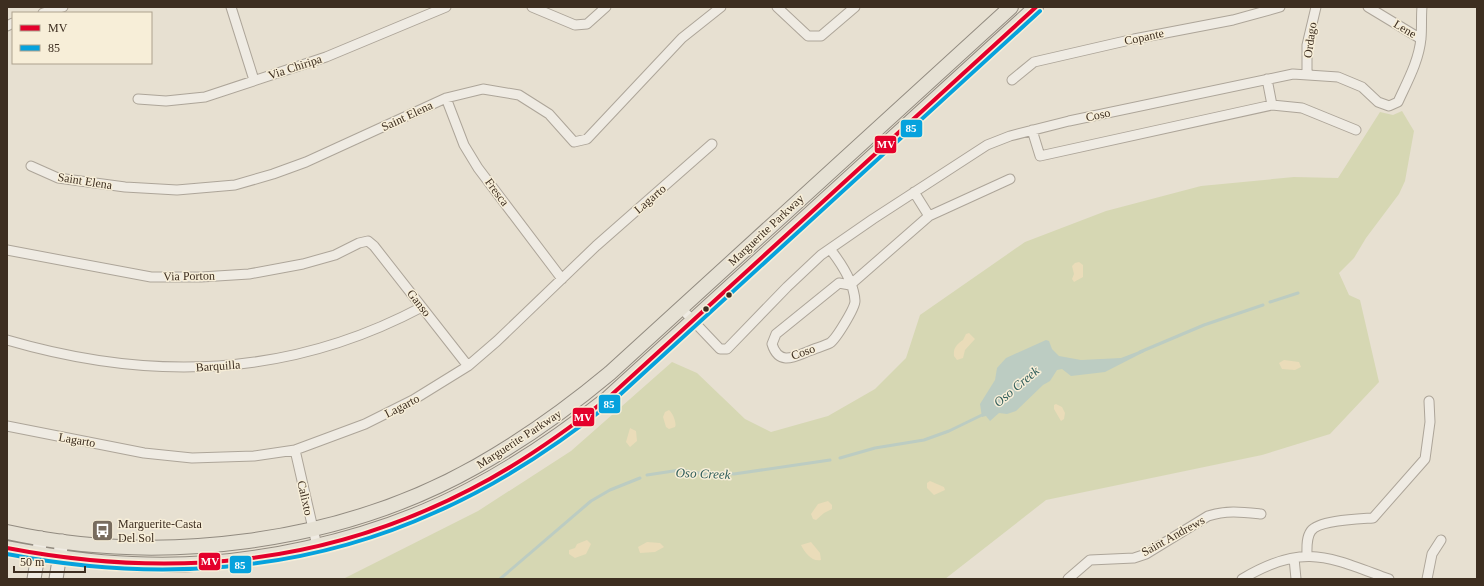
<svg xmlns="http://www.w3.org/2000/svg" width="1484" height="586" font-family="'Times New Roman',serif">
  <rect width="100%" height="100%" fill="#e7e0d1"/>
  <path fill="#d6d7b3" d="M1402,111L1414,131L1405,181L1399,194L1366,238L1354,258L1339,273L1349,295L1360,300L1379,382L1330,434L1262,455L1046,500L945,579H343L478,511L571,451L672,362L697,373L745,419L771,432L828,416L875,389L906,358L920,315L1025,242L1106,211L1201,186L1294,177L1338,178L1380,112L1393,115Z"/>
  <path fill="#eadcb9" d="M1079,262L1083,265V277L1074,282L1072,279L1074,274L1072,266L1075,263Z
    M969,333L975,339L965,350L963,358L957,360L954,356C953,348 957,344 963,340L966,334Z
    M1284,360L1299,362L1301,367L1295,370L1282,369L1279,363Z
    M1056,404L1062,407L1065,413L1064,419L1061,421L1054,409V405Z
    M669,410C673,413 677,424 675,427L669,429L666,427L663,417L665,412Z
    M630,428L636,431L637,441L630,447L626,442Z
    M930,481L944,487L945,490L934,495L927,488V483Z
    M828,501L832,505V509L824,513L816,520L813,519L811,514L818,504Z
    M587,540L591,544L586,554L575,558L569,554V550L575,548L577,544Z
    M647,542L660,543L664,547L655,552L640,553L638,547Z
    M811,542L820,553L821,560C812,562 805,553 801,545Z"/>
  <path fill="#bcccc2" d="M1046,340L1049,341L1052,349L1059,356L1081,360L1121,358L1142,350L1144,352L1105,372L1071,376L1062,369L1057,370L1050,381L1043,385L1016,411L1007,414L999,413L990,421L986,416L982,417L980,404L995,380L997,368L1006,358Z"/>
  <g fill="none" stroke-linecap="round" stroke-linejoin="round">
    <path stroke="#bcccc2" stroke-width="3" d="M1270,302L1298,293
      M1140,352L1204,325L1263,305
      M840,458L875,448L924,440L949,431L984,414
      M647,475L680,470L711,475L726,473L734,474L830,460
      M500,579L591,501L610,490L640,478"/>
    <defs>
      <path id="street" d="M231,7L254,80
        M532,7L575,25L587,24L606,7
        M777,7L808,36H821L855,7
        M1368,7L1421,39
        M43,13L63,7
        M7,26L13,23
        M1307,74V45L1316,7
        M1267,79L1272,105
        M1012,80L1034,62L1134,39L1233,20L1280,7
        M446,98L464,145L478,168L562,279
        M138,99L166,101L205,97L326,57L446,7
        M1032,130L1040,156L1272,105L1302,108L1356,130
        M31,166L58,178L125,187L177,190L235,185L273,174L306,162L446,98L483,89L519,95L549,114L574,142L587,139L682,38L721,7
        M914,192L929,216
        M830,249C841,263 854,282 855,301C855,308 836,339 830,343C824,346 816,348 809,351C794,357 779,366 772,344L776,334L839,283L850,285
        M7,250L151,277H201L249,274L303,264L335,255L359,243L368,241L374,246L468,366
        M850,285L929,216L1010,179
        M681,308L720,349H727L787,287L821,255L873,219L987,145L1010,136L1069,121L1293,74L1338,77L1362,87L1378,102L1389,106L1398,102C1407,82 1419,61 1421,38C1422,28 1421,17 1422,7
        M7,340C151,382 288,378 422,307
        M7,426L144,453L192,458L254,456L295,450L365,424L413,400L468,366L497,341L596,246L712,144
        M295,450L317,546
        M1307,556C1307,548 1306,538 1311,531C1319,520 1359,519 1373,518L1425,459L1430,422L1429,401
        M1294,558L1296,579
        M1068,579L1090,560L1134,558L1146,554L1208,516C1226,510 1242,512 1261,514
        M1242,579C1304,542 1328,557 1389,579
        M1427,579L1432,554L1441,540"/>
      <path id="secondary" d="M34,579L41,538
        M56,579L62,541"/>
      <path id="primary" d="M7,532C161,566 339,544 477,466C525,439 568,408 610,373L1011,7
        M7,548C48,556 89,562 132,564C242,570 374,541 471,489C520,463 565,432 608,398L1036,7"/>
    </defs>
    <use href="#street" stroke="#ada599" stroke-width="11"/>
    <use href="#secondary" stroke="#9c958a" stroke-width="15"/>
    <use href="#primary" stroke="#928b80" stroke-width="16"/>
    <use href="#street" stroke="#efebe3" stroke-width="9"/>
    <use href="#secondary" stroke="#efebe3" stroke-width="13"/>
    <use href="#primary" stroke="#e6e1d4" stroke-width="14"/>
    <defs>
      <path id="bus-1" d="M7,548C169,579 323,566 471,489C520,464 565,432 608,398L1036,7"/>
      <path id="bus-2" d="M7,554C152,582 300,574 436,512C500,484 558,445 612,402L1040,11"/>
    </defs>
    <use href="#bus-1" stroke="#f7eed8" stroke-width="7"/>
    <use href="#bus-2" stroke="#f7eed8" stroke-width="7"/>
    <use href="#bus-1" stroke="#e4002b" stroke-width="4"/>
    <use href="#bus-2" stroke="#06a2dd" stroke-width="4"/>
  </g>
  <defs>
    <symbol id="bus-square" viewBox="-11 -11 22 22"><rect x="-9" y="-9" width="18" height="18" rx="4" fill="#786c5e" stroke="#f7eed8"/><path d="M-5-6H5V4H4V6H2V4H-2V6H-4V4H-5ZM-3.5-4V0h7V-4ZM-3.5 1.2v1.5H-2V1.2ZM2 1.2v1.5H3.5V1.2Z" fill="#fff"/></symbol>
  </defs>
  <g fill-rule="evenodd">
    <use href="#bus-square" x="90" y="518" width="25" height="25"/>
  </g>
  <g fill="#3d2e20" stroke="#f7eed8" stroke-width="1.5">
    <circle cx="729" cy="295" r="3.5"/>
    <circle cx="706" cy="309" r="3.5"/>
  </g>
  <g text-anchor="middle" stroke-width="3" stroke-linejoin="round" paint-order="stroke">
    <g font-size="12" fill="#3d2e20" stroke="#f7eed8">
      <text transform="translate(1405 29) rotate(31)" y="4">Lene</text>
      <text transform="translate(1144 37) rotate(-12)" y="4">Copante</text>
      <text transform="translate(1310 40) rotate(-82)" y="4">Ordago</text>
      <text transform="translate(295 67) rotate(-18)" y="4">Via Chiripa</text>
      <text transform="translate(1098 115) rotate(-12)" y="4">Coso</text>
      <text transform="translate(407 116) rotate(-25)" y="4">Saint Elena</text>
      <text transform="translate(85 181) rotate(9)" y="4">Saint Elena</text>
      <text transform="translate(497 192) rotate(53)" y="4">Fresca</text>
      <text transform="translate(650 199) rotate(-41)" y="4">Lagarto</text>
      <text transform="translate(766 230) rotate(-43)" y="4">Marguerite Parkway</text>
      <text transform="translate(189 276) rotate(-1)" y="4">Via Porton</text>
      <text transform="translate(419 303) rotate(52)" y="4">Ganso</text>
      <text transform="translate(803 352) rotate(-19)" y="4">Coso</text>
      <text transform="translate(218 366) rotate(-4)" y="4">Barquilla</text>
      <text transform="translate(402 406) rotate(-27)" y="4">Lagarto</text>
      <text transform="translate(519 439) rotate(-33)" y="4">Marguerite Parkway</text>
      <text transform="translate(77 440) rotate(10)" y="4">Lagarto</text>
      <text transform="translate(305 498) rotate(77)" y="4">Calixto</text>
      <text transform="translate(1173 536) rotate(-29)" y="4">Saint Andrews</text>
    </g>
    <g font-size="12" fill="#3d2e20" stroke="#f7eed8" text-anchor="start">
      <text x="118" y="528">Marguerite-Casta<tspan x="118" dy="14">Del Sol</tspan></text>
    </g>
    <g font-size="13" font-style="italic" fill="#2f5d5a" stroke="#f7eed8">
      <text transform="translate(1016 386) rotate(-40)" y="5">Oso Creek</text>
      <text transform="translate(703 473) rotate(2)" y="5">Oso Creek</text>
    </g>
  </g>
  <g stroke="#f7eed8" stroke-width="1.5">
    <rect x="900" y="119" width="23" height="19" rx="4" fill="#06a2dd"/>
    <rect x="874" y="135" width="23" height="19" rx="4" fill="#e4002b"/>
    <rect x="598" y="394" width="23" height="20" rx="4" fill="#06a2dd"/>
    <rect x="572" y="407" width="23" height="20" rx="4" fill="#e4002b"/>
    <rect x="198" y="552" width="23" height="19" rx="4" fill="#e4002b"/>
    <rect x="229" y="555" width="23" height="19" rx="4" fill="#06a2dd"/>
  </g>
  <g font-size="11" text-anchor="middle" font-weight="bold" fill="#fff">
    <text x="911" y="132">85</text>
    <text x="886" y="148">MV</text>
    <text x="609" y="408">85</text>
    <text x="583" y="421">MV</text>
    <text x="210" y="565">MV</text>
    <text x="240" y="569">85</text>
  </g>
  <rect width="1484" height="586" fill="none" stroke="#3d2e20" stroke-width="16"/>
  <rect x="12" y="12" width="140" height="52" fill="#f7eed8" stroke="#ada18e"/>
  <rect x="20" y="25" width="20" height="6" fill="#e4002b" stroke="#ada18e"/>
  <text x="48" y="32" font-size="12" fill="#3d2e20">MV</text>
  <rect x="20" y="45" width="20" height="6" fill="#06a2dd" stroke="#ada18e"/>
  <text x="48" y="52" font-size="12" fill="#3d2e20">85</text>
  <path d="M14 566v6h71v-6" fill="none" stroke="#3d2e20" stroke-width="2"/>
  <text x="20" y="566" font-size="12" fill="#3d2e20" stroke="#f7eed8" stroke-width="3" paint-order="stroke">50 m</text>
</svg>
